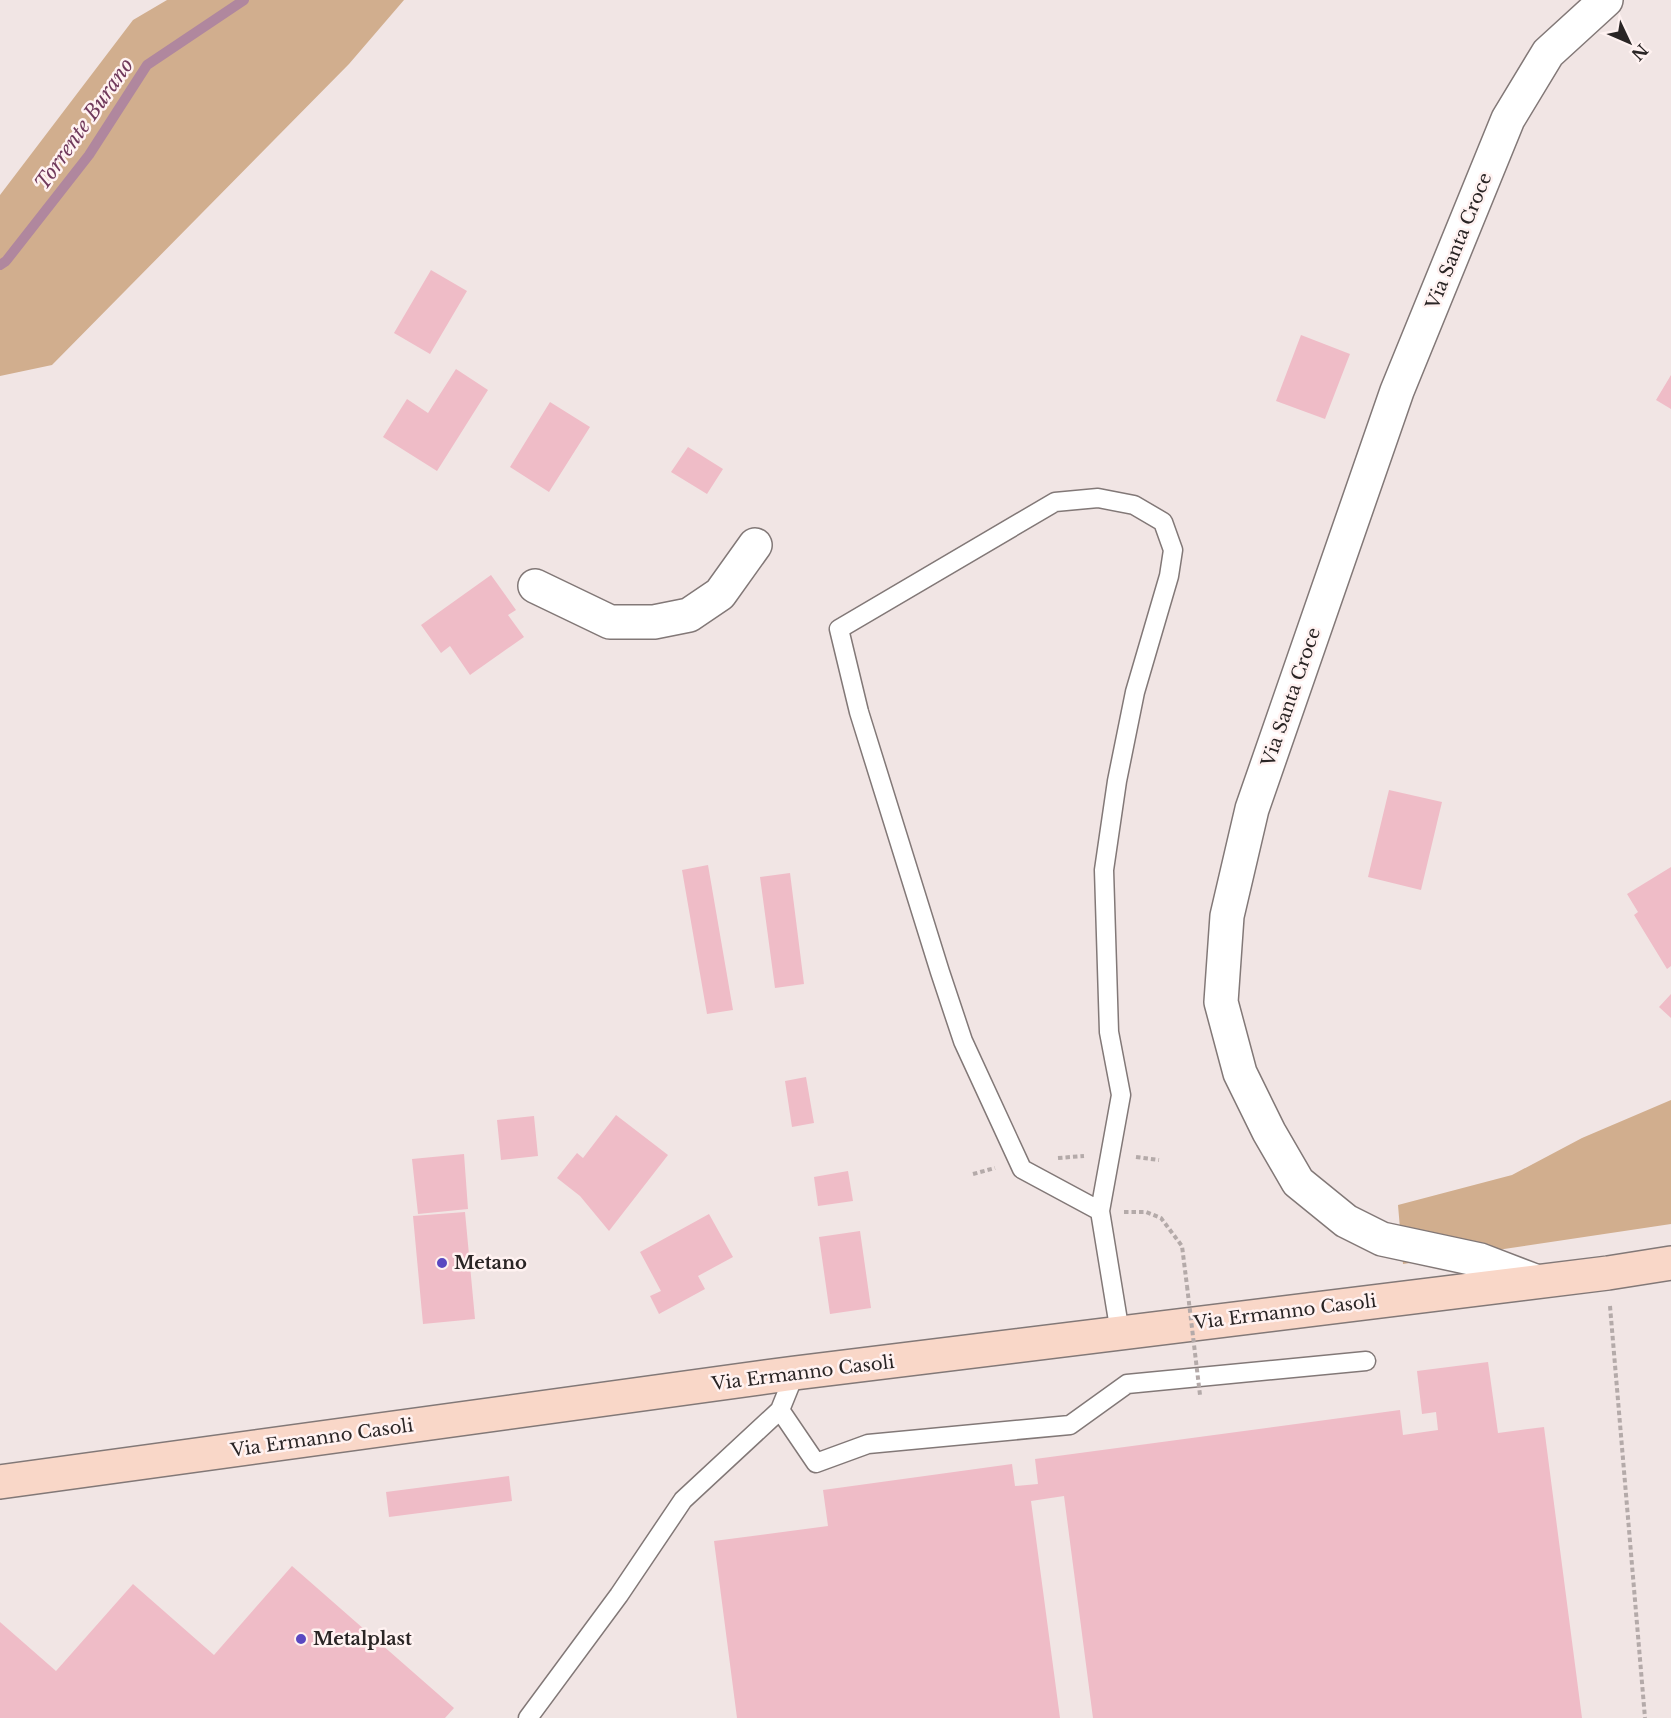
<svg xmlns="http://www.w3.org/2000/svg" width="1671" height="1718" font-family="'Libre Baskerville',serif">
  <rect width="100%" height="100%" fill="#f1e5e4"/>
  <path fill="#d1ae8e" d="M167,0H404L349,64L52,365L0,376V195L133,20Z
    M1671,1100V1224L1403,1264L1398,1205L1512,1175L1582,1138Z"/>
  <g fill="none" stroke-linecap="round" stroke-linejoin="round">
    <path stroke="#b0879e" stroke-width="10" d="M0,265L6,261L89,155L147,65L244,0"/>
  </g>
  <path fill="#efbcc7" d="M431,270L467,291L430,354L394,333Z
    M1301,335L1350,354L1325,419L1276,401Z
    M456,369L488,390L437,471L383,437L407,399L428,413Z
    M1671,375V409L1656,400Z
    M550,402L590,427L549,492L510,467Z
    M688,447L723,469L707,494L671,472Z
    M491,575L516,610L508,615L524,637L470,675L450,646L441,653L421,625Z
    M1389,790L1442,802L1421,890L1368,877Z
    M708,865L733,1010L707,1014L682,870Z
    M1671,867V966L1667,969L1634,915L1638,912L1627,894Z
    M790,873L804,984L775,988L760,877Z
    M1671,994V1018L1659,1007Z
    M806,1077L814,1123L792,1127L785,1081Z
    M616,1115L668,1155L609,1231L580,1196L557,1178L577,1153L583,1158Z
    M534,1116L538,1156L501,1160L497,1120Z
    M464,1154L468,1209L418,1214L412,1159Z
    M848,1171L853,1201L818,1206L814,1177Z
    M465,1212L475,1319L423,1324L413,1216Z
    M709,1214L733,1257L698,1276L705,1289L659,1314L650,1296L661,1291L640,1252Z
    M860,1231L871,1308L830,1314L819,1237Z
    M1488,1362L1498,1433L1544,1427L1582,1718H1093L1064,1496L1031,1501L1060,1718H737L714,1541L828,1526L823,1490L1012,1464L1015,1486L1038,1484L1035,1459L1400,1410L1403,1435L1438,1430L1436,1412L1422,1414L1417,1371Z
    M509,1476L512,1501L389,1517L386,1492Z
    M292,1566L454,1708L445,1718H0V1622L56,1671L133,1584L214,1655Z"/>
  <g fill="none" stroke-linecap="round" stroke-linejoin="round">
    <defs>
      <path id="lane" d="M1100,1211L1022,1169L963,1041L940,972L859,712L839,629L1055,502L1098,498L1134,505L1163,522L1173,550L1169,576L1135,692L1117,781L1104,870L1109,1032L1121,1095L1100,1211L1120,1333
        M780,1410L816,1463L868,1444L1070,1425L1127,1384L1366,1361
        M528,1718L619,1595L683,1500L780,1410L795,1373"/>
      <path id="street" d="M535,586L610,622H654L689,615L720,594L755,545
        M1535,1281L1480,1260L1382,1239L1346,1221L1298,1182L1269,1132L1240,1073L1221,1002L1227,916L1252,809L1397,391L1508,119L1548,53L1606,0"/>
      <path id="secondary" d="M0,1482L795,1373L1608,1273L1671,1263"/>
    </defs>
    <use href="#lane" stroke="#827877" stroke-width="21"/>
    <use href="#street" stroke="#827877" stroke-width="36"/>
    <use href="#secondary" stroke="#827877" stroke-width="36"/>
    <path stroke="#b4aaa9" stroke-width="4" stroke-dasharray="4.5 3" stroke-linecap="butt" d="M1136,1157L1159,1160
      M1058,1158L1084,1156
      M973,1174L995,1168
      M1124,1212H1146L1161,1218L1182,1246L1187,1286
      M1610,1306L1645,1718"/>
    <use href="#lane" stroke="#fff" stroke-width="18"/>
    <use href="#street" stroke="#fff" stroke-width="33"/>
    <use href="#secondary" stroke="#f9d7c8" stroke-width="33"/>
    <path stroke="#b4aaa9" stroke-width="4" stroke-dasharray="4.5 3" stroke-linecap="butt" d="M1187,1286L1200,1395"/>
  </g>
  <g fill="#5a48c1" stroke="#fff2f1" stroke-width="2">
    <circle cx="442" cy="1263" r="6"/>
    <circle cx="301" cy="1639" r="6"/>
  </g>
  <g text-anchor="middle" stroke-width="5" stroke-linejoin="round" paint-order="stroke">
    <g font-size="18" fill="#2a2525" stroke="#fff2f1">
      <text transform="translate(1459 241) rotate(-68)" y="6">Via Santa Croce</text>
      <text transform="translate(1291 697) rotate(-71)" y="6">Via Santa Croce</text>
      <text transform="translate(1285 1312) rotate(-7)" y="6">Via Ermanno Casoli</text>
      <text transform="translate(803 1373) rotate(-7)" y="6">Via Ermanno Casoli</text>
      <text transform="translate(322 1438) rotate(-8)" y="6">Via Ermanno Casoli</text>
    </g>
    <g font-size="18" font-weight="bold" fill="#2a2525" stroke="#fff2f1" text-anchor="start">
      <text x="454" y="1269">Metano</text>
      <text x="313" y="1645">Metalplast</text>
    </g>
    <g font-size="20" font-style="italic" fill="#713a5c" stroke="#fff2f1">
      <text transform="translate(84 124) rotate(-55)" y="7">Torrente Burano</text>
    </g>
  </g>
  <g transform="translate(1629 42) rotate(134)" stroke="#fff2f1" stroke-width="4.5" paint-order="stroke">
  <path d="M0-4.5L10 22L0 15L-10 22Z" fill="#2a2525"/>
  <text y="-9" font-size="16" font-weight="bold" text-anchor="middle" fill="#2a2525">N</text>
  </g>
</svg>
